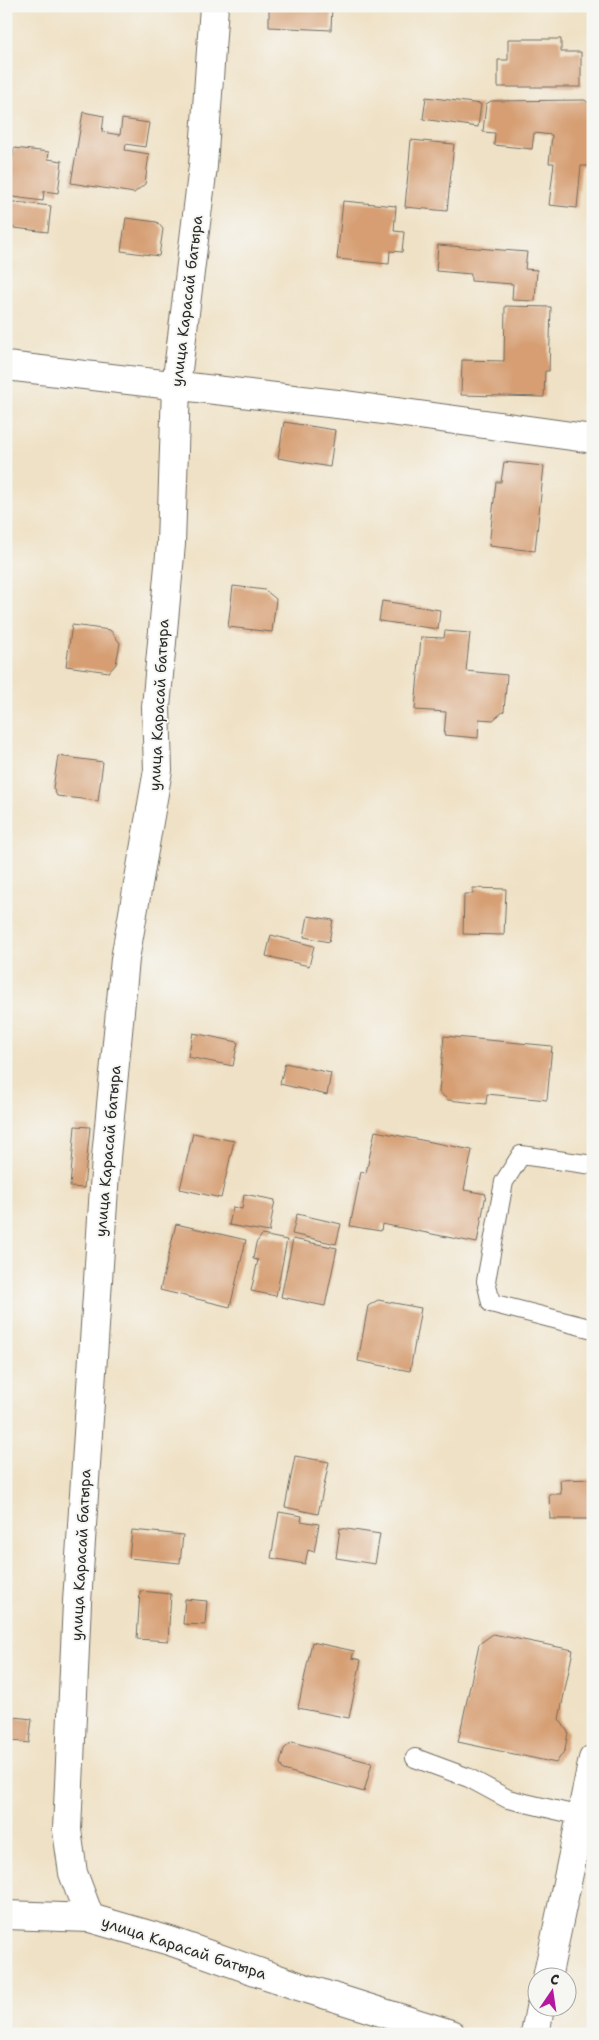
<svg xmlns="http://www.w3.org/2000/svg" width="599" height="2040" font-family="'Shantell Sans',sans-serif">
  <rect width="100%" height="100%" fill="#f6f6f2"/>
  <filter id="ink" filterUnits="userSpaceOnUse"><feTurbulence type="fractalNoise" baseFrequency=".02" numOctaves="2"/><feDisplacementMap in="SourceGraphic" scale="10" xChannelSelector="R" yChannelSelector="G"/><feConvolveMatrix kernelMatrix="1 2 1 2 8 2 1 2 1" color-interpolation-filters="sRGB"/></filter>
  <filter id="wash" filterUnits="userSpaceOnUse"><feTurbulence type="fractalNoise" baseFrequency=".0096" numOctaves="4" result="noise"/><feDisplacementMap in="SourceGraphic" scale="20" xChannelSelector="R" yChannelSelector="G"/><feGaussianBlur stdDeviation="1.12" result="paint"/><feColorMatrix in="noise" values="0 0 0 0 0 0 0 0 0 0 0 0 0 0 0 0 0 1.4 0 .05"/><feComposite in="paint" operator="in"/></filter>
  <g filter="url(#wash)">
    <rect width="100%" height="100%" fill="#efe1c5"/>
    <g id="blocks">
      <path fill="#d69e72" d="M269,6H332L331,30L269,27Z
        M508,39H561V52H581V87H498V60H508Z
        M426,97L481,104L478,127L423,119Z
        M585,100L593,107V117L588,166H581L577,208L549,205L554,163H549L552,135L534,133L532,149L494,145L495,133L483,132L486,104L491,101Z
        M83,112L104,116L102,132L120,135L122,119L149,123L145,147L126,144L125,150L149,154L145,184L134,193L71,183Z
        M411,140L454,144L447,211L405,207Z
        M14,148L49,152L48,159L62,161L58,193L44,191L43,201L6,196V160L12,161Z
        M6,201L51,206L48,232L6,227Z
        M343,201L396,206L394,231L404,232L402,252L390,251L389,264L337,259Z
        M126,218L157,222L163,229L159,256L121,251Z
        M438,245L527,252L525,269L537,270L535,301L512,300L513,284L471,281V274L436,271Z
        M505,306L551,307L549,371H545L544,397L461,395L462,360L504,361Z
        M284,422L335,430L330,467L278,458Z
        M504,462L544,466L535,551L489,546L496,482H501Z
        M233,586L265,590L276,599L272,632L228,627Z
        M382,601L440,610L438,629L379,621Z
        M72,625L110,630L120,643L116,664L109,672L66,666Z
        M445,631L470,633L466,671L507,675L504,711L493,720L479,719L478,738L444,735L446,712L415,710L421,637L444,638Z
        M58,756L103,762L98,801L57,796L53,788Z
        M473,888L506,889L504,935L463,934L464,894H473Z
        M308,916L333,920L329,942L304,937Z
        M271,935L314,946L309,966L266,956Z
        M193,1033L238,1042L233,1066L188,1057Z
        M444,1036L552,1046L547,1100L487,1094L486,1104L448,1100L439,1092Z
        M285,1063L331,1073L327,1095L280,1084Z
        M75,1126L90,1127L84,1188L70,1187Z
        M375,1131L472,1150L464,1190L486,1194L477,1243L382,1224L381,1231L350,1226L361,1172L366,1173Z
        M193,1133L234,1141L221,1198L180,1189Z
        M244,1194L275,1200L269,1232L229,1225L233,1207L242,1209Z
        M297,1214L341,1224L336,1244L292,1234Z
        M176,1224L246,1240L230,1307L160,1290Z
        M262,1235L287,1240L276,1296L251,1291L258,1260L253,1259L256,1243Z
        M293,1239L337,1248L325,1306L281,1297Z
        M378,1300L421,1308L410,1371L358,1361L368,1306Z
        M295,1456L329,1462L318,1514L285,1507Z
        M593,1479V1519H550L549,1494H561L560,1480Z
        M279,1512L302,1516L301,1521L319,1524L314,1552L308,1550L305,1564L271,1558Z
        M340,1528L380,1534L375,1564L336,1558Z
        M132,1530L183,1535L180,1563L129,1558Z
        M140,1591L171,1594L168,1641L137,1639Z
        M185,1599L207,1601L205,1625L183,1624Z
        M493,1634L573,1650L559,1719L568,1732L565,1750L556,1763L458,1742L479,1644Z
        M312,1642L354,1651L352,1658L361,1660L349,1718L298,1708Z
        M6,1716L32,1719L29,1743L6,1740Z
        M292,1742L372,1763L364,1792L283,1770L280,1763L284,1749Z"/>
    </g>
  </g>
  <g filter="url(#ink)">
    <use href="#blocks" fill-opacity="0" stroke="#706b61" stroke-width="1"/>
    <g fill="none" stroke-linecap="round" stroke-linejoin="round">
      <defs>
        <path id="lane" d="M593,1165L521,1155L504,1182L486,1281L491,1303L593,1329
          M415,1758L469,1778L508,1799L581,1816"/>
        <path id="street" d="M6,366L346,405L593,439
          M6,1915L90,1918L170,1941L298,1986L451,2034
          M90,1918L73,1873L67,1830L77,1602L106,1157L125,959L158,770L156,707L171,544L176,386L203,166L214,6"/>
        <path id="secondary" d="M547,1978L593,1759
          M535,2034L540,2008"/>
      </defs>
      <use href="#lane" stroke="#706b61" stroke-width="20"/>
      <use href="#street" stroke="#706b61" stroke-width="30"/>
      <use href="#secondary" stroke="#706b61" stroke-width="30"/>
      <use href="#lane" stroke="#fff" stroke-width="18"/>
      <use href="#street" stroke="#fff" stroke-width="28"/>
      <use href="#secondary" stroke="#fff" stroke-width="28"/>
    </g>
  </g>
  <g text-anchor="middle" stroke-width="4" stroke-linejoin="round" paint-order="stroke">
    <g font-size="15" fill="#2b2b2b" stroke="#f6f6f2">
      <text transform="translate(187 301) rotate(-83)" y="5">улица Карасай батыра</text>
      <text transform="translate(159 705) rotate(-87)" y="5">улица Карасай батыра</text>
      <text transform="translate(108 1151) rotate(-85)" y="5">улица Карасай батыра</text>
      <text transform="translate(81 1555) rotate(-87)" y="5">улица Карасай батыра</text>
      <text transform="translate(184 1948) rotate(18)" y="5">улица Карасай батыра</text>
    </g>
  </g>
  <rect width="599" height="2040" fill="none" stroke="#f6f6f2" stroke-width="25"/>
  <g transform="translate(552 1992) rotate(13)"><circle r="24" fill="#f6f6f2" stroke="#a5a5a2"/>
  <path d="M0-4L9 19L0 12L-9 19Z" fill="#b5179e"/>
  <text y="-8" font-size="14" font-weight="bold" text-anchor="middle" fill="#2b2b2b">С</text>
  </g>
</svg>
